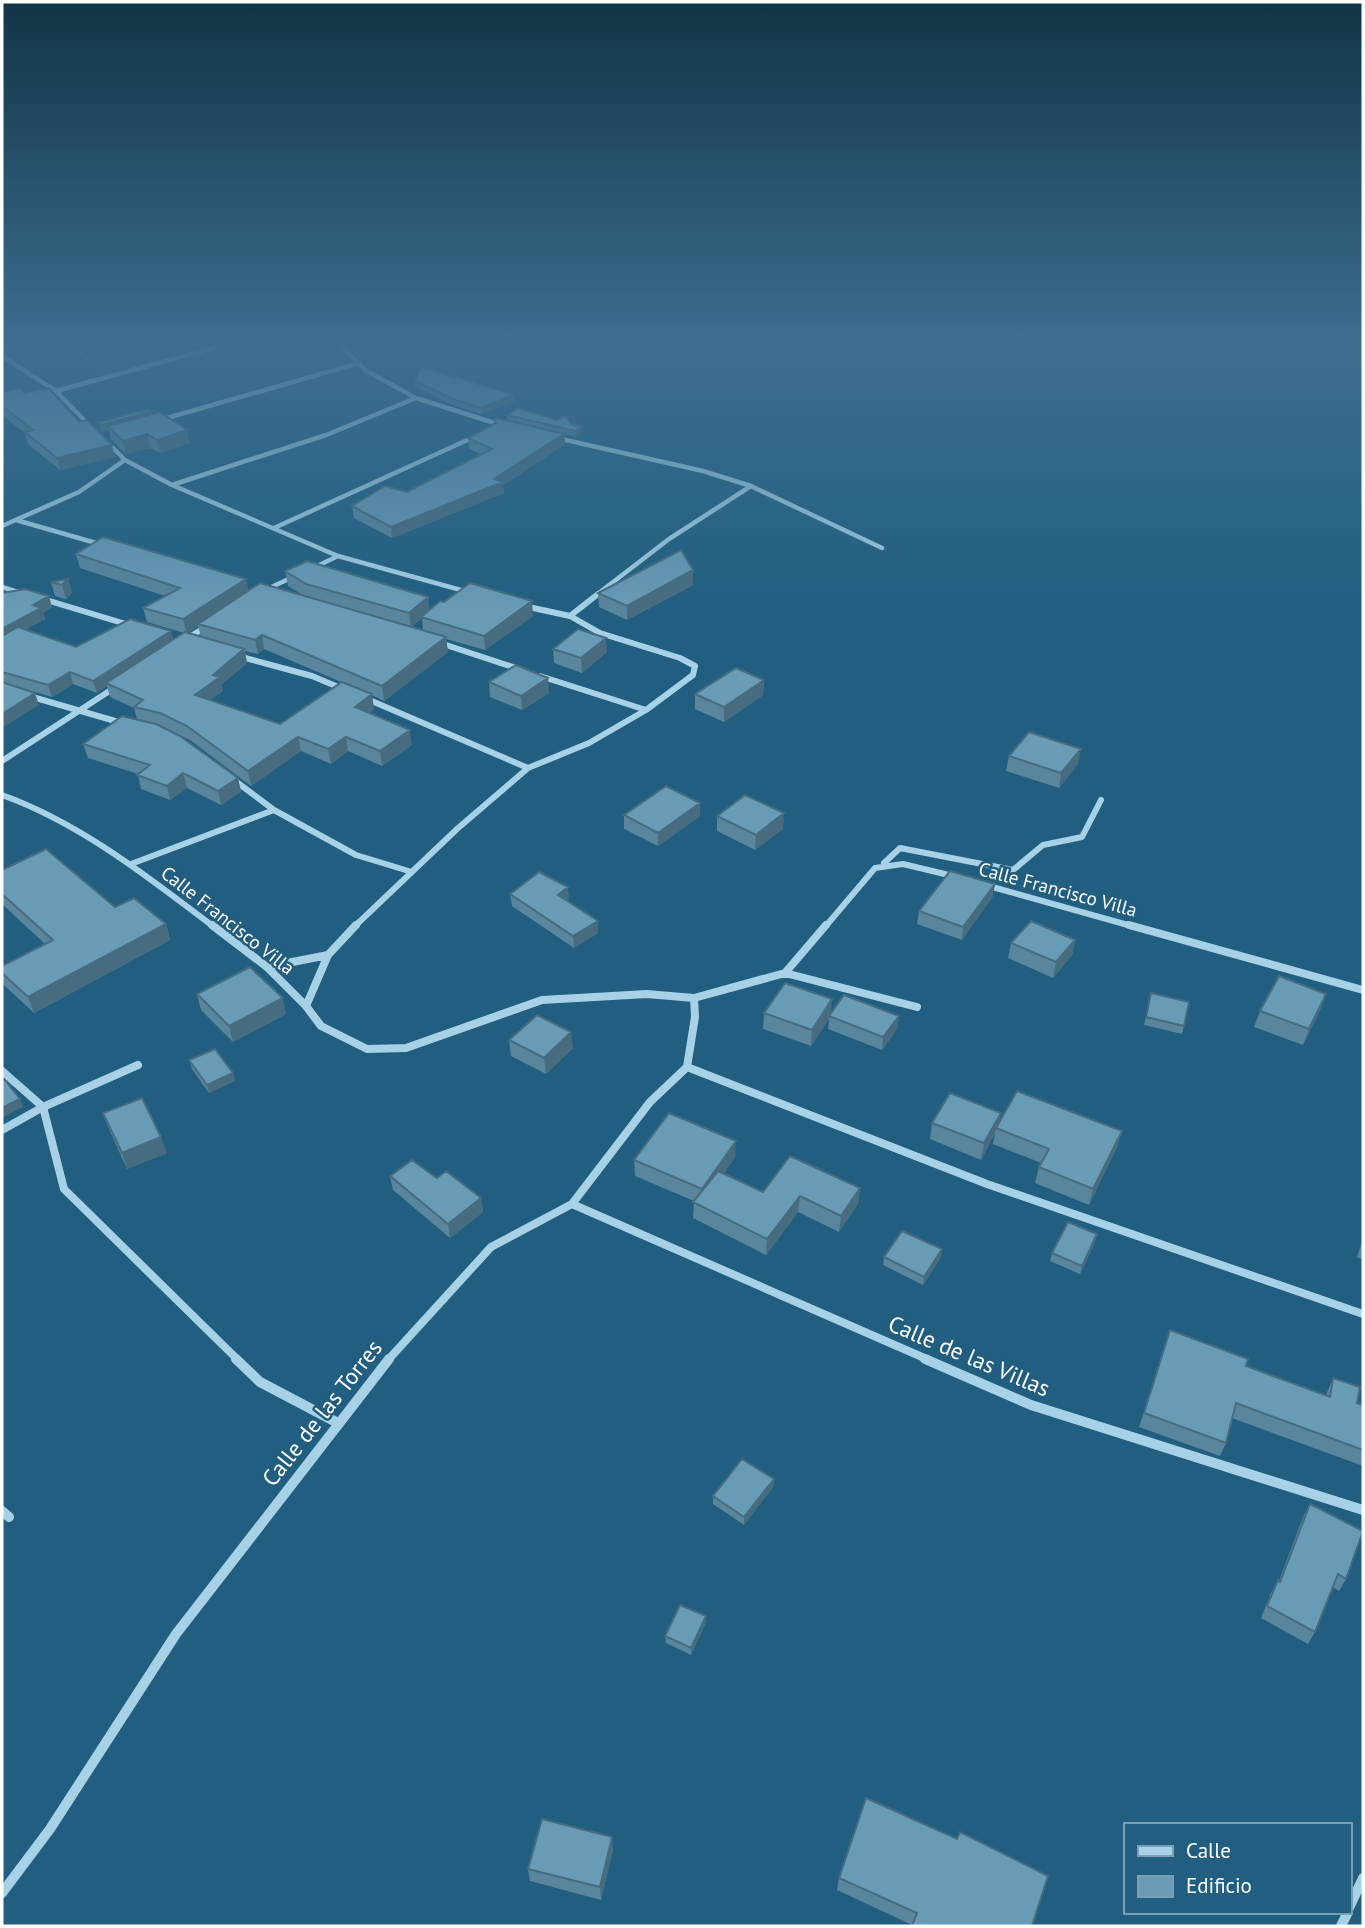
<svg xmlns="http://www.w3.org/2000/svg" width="1365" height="1928" font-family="'PT Sans',sans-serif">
  <rect width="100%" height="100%" fill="#215e7f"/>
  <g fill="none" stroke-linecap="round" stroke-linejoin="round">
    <path stroke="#a6d1e7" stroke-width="4.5" d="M338,343L365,370L416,398L504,426
      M2,349L25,343
      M2,356L56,391L91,427
      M56,391L232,343
      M160,420L359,363
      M557,438L703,471L751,486L882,548
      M107,442L125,460L172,485L338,556L468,592
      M172,485L326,435L416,398
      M16,520L103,545
      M2,526L79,492L125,460
      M274,528L474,437
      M313,568L338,556
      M2,587L21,593
      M265,590L293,577
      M595,596L669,539L751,486"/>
    <path stroke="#a6d1e7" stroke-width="6" d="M43,599L129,625
      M570,616L598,594
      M185,640L207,626
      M440,643L519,669
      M238,656L312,676L343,689
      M540,676L646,710
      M29,696L122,723
      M367,699L528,768
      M2,761L114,688
      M234,780L274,810L356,855L412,872
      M2,795C80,823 148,877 214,927
      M884,863L900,848L1013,870L1043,845L1082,837L1101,800
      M131,864L274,810
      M985,885L1135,927
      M354,927L457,829L528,768L589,743L646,710L693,675L695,666L680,658L600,633L570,616L524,606
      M825,927L875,868L903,864L953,876"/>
    <path stroke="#a6d1e7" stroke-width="8" d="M212,925L267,967L306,1006L321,1026L367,1049L406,1048L542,1000L647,994L694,998L785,973L826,925
      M1129,925L1363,990
      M267,967L328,955
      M785,973L917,1007
      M306,1006L328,955L356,925
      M687,1067L987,1184L1363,1314
      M2,1071L43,1107L64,1189L238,1360
      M2,1130L43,1107L138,1065
      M572,1204L929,1360
      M388,1360L491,1247L572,1204L650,1102L687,1067L695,1017L694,998"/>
    <path stroke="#a6d1e7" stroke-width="10" d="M236,1359L260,1382L338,1423
      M925,1359L1031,1405L1363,1510
      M2,1511L9,1517
      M2,1893L50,1829L176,1634L389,1359
      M1349,1908L1363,1878
      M1341,1926L1348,1912"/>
  </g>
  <path fill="#59859d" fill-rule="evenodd" d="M33,343H148L89,362L78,355L63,359Z
    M415,381L514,395L515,402L481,414L453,405L416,387Z
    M2,392L25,393L79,422L115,457L60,470L28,444L25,433L2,415Z
    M152,414L190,443L160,453L150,448L126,454L111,439L109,430L103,432L101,429L99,422Z
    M507,415L571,424L581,427V434L576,437L564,434L565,444L503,485L504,493L392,538L354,518L352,506L407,492L481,454L469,449L468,438L495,423L494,420L507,421Z
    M76,554L249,591L306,597L288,586L285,571L428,597L429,610L533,616L485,650L446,639L448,652L384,701L372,695L374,709L369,713L412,745L382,766L348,751L331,764L301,751L251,786L190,740L164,728L238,778L241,792L221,805L187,788L170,800L141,789L138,774L88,758L83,744L137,719L134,708L110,697L107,686L97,693L73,684L52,697L2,682V593L52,607L43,613L45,619L26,629L76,647L171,631L173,640L184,633L147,622L143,608L165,596L80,568ZM422,618L423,630L411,627ZM198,626L201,637L188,633ZM264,649L341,682L280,724L210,700L223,691L221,685L247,663L245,651L258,654Z
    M68,579L72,593L66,599L55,596L51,582Z
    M693,585L627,620L599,607L598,593Z
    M553,649L607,652L582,673L554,663Z
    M764,680L763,695L724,722L695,709V694Z
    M489,682L549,693L522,710L490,697Z
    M1009,756L1078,764L1059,788L1006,771Z
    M624,815L700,816L658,846L624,829Z
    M717,816L783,829L755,850L717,831Z
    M2,870L166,924L170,940L34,1013L4,985L2,979V966L45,944L2,904Z
    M510,894L569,899L567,901L598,921V933L574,948L512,906Z
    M993,896L962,940L917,924L919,911Z
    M1075,940L1072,955L1053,978L1008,958L1011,943Z
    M1151,993L1184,1026L1182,1034L1144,1025Z
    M197,994L286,1014L233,1042L201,1010Z
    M1326,994L1320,1010L1303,1045L1254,1027L1260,1011Z
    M764,1013H831L899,1016L897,1029L882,1050L828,1029L829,1019L811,1046L763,1029Z
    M509,1040L573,1048L546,1074L511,1056Z
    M189,1060L233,1073L235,1081L209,1093L192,1069Z
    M103,1113L167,1153L127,1169L109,1129Z
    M932,1123L998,1124L1122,1131L1117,1147L1089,1205L1035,1183L1039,1167L1041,1163L993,1144L995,1133L981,1160L930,1139Z
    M735,1157L724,1173L763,1192L860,1188L858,1204L839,1232L798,1212L766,1255L693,1218L694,1201L635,1176L634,1160Z
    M390,1176L437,1178L481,1198L483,1212L450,1238L393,1190Z
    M1363,1238V1260L1357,1257Z
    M1095,1242L1080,1274L1050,1261L1052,1253Z
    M884,1257H941L923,1285L883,1265Z
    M1170,1330L1246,1366L1326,1395L1333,1378L1357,1403L1363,1405V1466L1232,1418L1226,1443L1220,1456L1139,1427Z
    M774,1479L773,1487L744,1525L713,1504V1496Z
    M1310,1504L1346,1579L1339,1591L1333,1587L1315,1632L1308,1644L1261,1618L1271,1593L1278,1580L1279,1581L1303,1517Z
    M706,1616L705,1624L691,1655L666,1643L665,1636Z
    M957,1839L912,1925L837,1890L839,1878Z
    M613,1850L601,1900L530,1881L528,1869Z"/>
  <path fill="#486c7f" d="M117,343H148L89,362L87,353Z
    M76,346L78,355L63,359L60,350Z
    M514,395L515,402L481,414V408Z
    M152,411L153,417L108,426L109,430L103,432L102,425Z
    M581,427V434L576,437V431Z
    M187,430L190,443L160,453L157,440Z
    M147,434L150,448L126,454L123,441Z
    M564,434L565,444L503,485L504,493L392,538L391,527L494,479Z
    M112,445L115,457L60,470L57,458Z
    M693,570V585L627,620V606Z
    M68,579L72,593L66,599L62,585Z
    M246,579L249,593L198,624V626L187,634L183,619Z
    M49,596L52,607L43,613L45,619L2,642V629L33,605Z
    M428,597L429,611L411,628L409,613Z
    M532,601L533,616L485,650L484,636Z
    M171,631L174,642L106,683L107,686L97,693L93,681Z
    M262,635L264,649L258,654L255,640Z
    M446,637L448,652L384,701L382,686Z
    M606,638L607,652L582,673L581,658Z
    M244,649L247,663L221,685L223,691L198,709L195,695L213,675Z
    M70,672L73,684L52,697L48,685Z
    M548,678L549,693L522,710L521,696Z
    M764,680L763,695L724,722V707Z
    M35,693L39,705L2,728V714Z
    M372,694L374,709L357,722L355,707Z
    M410,730L412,745L382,766L380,751Z
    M298,737L301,751L251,786L248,771Z
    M346,737L348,751L331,764L328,749Z
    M1081,749L1078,764L1059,788L1061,773Z
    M183,773L187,788L170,800L167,786Z
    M238,778L241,792L221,805L218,791Z
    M700,803V816L658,846V833Z
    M784,813L783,829L755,850L756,835Z
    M995,884L993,896L962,940L963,927Z
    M568,887L569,899L559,907L558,895Z
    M598,921V933L574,948L573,936Z
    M166,924L170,940L34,1013L28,997Z
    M1075,940L1072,955L1053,978L1056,962Z
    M1326,994L1320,1010L1303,1045L1309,1029Z
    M283,998L286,1014L233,1042L229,1026Z
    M832,999L831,1015L829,1016V1019L811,1046L812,1030Z
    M899,1016L897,1029L882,1050L883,1037Z
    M571,1032L573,1048L546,1074L544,1058Z
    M233,1073L235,1081L209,1093L207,1085Z
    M20,1099L23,1107L2,1118V1108Z
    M1001,1113L998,1128H996L995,1133L981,1160L984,1143Z
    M1122,1131L1117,1147L1089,1205L1093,1189Z
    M161,1137L167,1153L127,1169L122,1153Z
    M736,1141L735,1157L702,1205V1189Z
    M860,1188L858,1204L839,1232L841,1216Z
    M800,1196L798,1212L766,1255L767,1239Z
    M481,1198L483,1212L450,1238L448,1224Z
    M1097,1234L1095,1242L1080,1274L1082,1266Z
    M942,1249L941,1257L923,1285L924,1277Z
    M774,1479L773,1487L744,1525V1517Z
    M706,1616L705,1624L691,1655V1648Z
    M612,1837L613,1850L601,1900L600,1887Z"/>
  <path fill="#679bb6" stroke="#486c7f" stroke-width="2" d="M47,343H117L87,353L76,346L60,350Z
    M421,366L514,395L481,408L453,399L415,381Z
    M21,388L25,393L49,388L79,422L87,420L112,445L57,458L25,432L33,430L2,406V392Z
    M518,408L557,420L566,416L571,424L581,427L576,431L507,415Z
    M148,409L152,411L102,425L99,422Z
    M160,412L187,430L157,440L147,434L123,441L108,426Z
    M497,418L564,434L494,479L503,482L391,527L352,506L385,486L407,492L492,449L468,438L496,423L494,420Z
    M103,537L246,579L183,619L143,608L180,588L76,554Z
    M681,550L693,570L627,606L598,593Z
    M307,561L428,597L409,613L306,584L285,571Z
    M68,579L62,585L51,582Z
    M260,583L446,637L382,686L262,635L255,640L198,624Z
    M470,583L532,601L484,636L421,617L440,601L444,602Z
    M25,589L49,596L33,605L41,608L2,629V593Z
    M130,619L171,631L93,681L70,672L48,685L2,672V636L18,627L76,647Z
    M578,629L606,638L581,658L553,649Z
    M185,632L244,649L213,675L220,677L195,695L280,724L342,682L372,694L355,707L410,730L380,751L346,737L328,749L298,737L248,771L187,726L160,713L134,707L143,700L106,683Z
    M516,665L548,678L521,696L489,682Z
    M736,668L764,680L724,707L695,694Z
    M2,682L35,693L2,714Z
    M122,716L156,724L180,736L238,778L218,791L183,773L167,786L137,775L150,765L83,744Z
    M1029,732L1081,749L1061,773L1009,756Z
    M666,786L700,803L658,833L624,815Z
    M745,795L784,813L756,835L717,816Z
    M46,849L115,907L134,898L166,924L28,997L2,973V966L53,940L2,894V870Z
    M950,871L995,884L963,927L919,911Z
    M539,872L568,887L558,895L598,921L573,936L510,894Z
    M1031,921L1075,940L1056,962L1011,943Z
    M250,967L283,998L229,1026L197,994Z
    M1279,976L1326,994L1309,1029L1260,1011Z
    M785,983L832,999L812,1030L764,1013Z
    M1151,993L1189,1002L1184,1026L1146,1017Z
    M844,995L899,1016L883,1037L829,1016Z
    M537,1015L571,1032L544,1058L509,1040Z
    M215,1049L233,1073L207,1085L189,1060Z
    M4,1079L20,1099L2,1108V1081Z
    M1017,1091L1122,1131L1093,1189L1039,1167L1049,1149L996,1128Z
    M950,1093L1001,1113L984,1143L932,1123Z
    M142,1098L161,1137L122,1153L103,1113Z
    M669,1113L736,1141L702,1189L634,1160Z
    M790,1156L860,1188L841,1216L800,1196L767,1239L693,1202L718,1171L763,1192Z
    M412,1160L437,1178L446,1171L481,1198L448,1224L390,1176Z
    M1068,1222L1097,1234L1082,1266L1052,1253Z
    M902,1231L942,1249L924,1277L884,1257Z
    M1170,1330L1248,1359L1246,1366L1330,1397L1333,1378L1360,1387L1357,1403L1363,1405V1450L1236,1403L1226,1443L1144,1413Z
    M742,1459L774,1479L744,1517L713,1496Z
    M1310,1504L1363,1531L1346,1579L1338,1574L1315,1632L1267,1606L1278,1580L1280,1582Z
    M680,1605L706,1616L691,1648L665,1636Z
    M866,1798L957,1839L960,1832L1048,1876L1032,1926H912L917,1913L839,1878Z
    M542,1819L612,1837L600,1887L528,1869Z"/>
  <linearGradient id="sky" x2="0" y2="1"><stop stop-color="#123446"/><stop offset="0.56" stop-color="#3d6e90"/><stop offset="1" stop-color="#3d6e90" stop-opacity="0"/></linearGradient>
  <rect width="1365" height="613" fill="url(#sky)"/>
  <g text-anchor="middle" stroke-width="5" stroke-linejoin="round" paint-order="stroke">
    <g font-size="19" fill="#fff" stroke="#215e7f">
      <text transform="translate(1058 889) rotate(15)" y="7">Calle Francisco Villa</text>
      <text transform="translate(228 920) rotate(38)" y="7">Calle Francisco Villa</text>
    </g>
    <g font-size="23" fill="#fff" stroke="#215e7f">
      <text transform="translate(969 1356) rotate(23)" y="8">Calle de las Villas</text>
      <text transform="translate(322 1413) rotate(-52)" y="8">Calle de las Torres</text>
    </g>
  </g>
  <rect width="1365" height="1928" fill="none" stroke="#ffffff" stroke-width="7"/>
  <rect x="1124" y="1823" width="228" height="91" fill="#215e7f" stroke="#7a9eb2" stroke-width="2"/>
  <rect x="1138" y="1846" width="35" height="10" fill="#a6d1e7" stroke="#7a9eb2" stroke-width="2"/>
  <text x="1186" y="1858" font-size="21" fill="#ffffff">Calle</text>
  <rect x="1138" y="1876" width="35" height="21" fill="#679bb6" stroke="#7a9eb2" stroke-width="2"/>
  <text x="1186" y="1893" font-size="21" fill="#ffffff">Edificio</text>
</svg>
